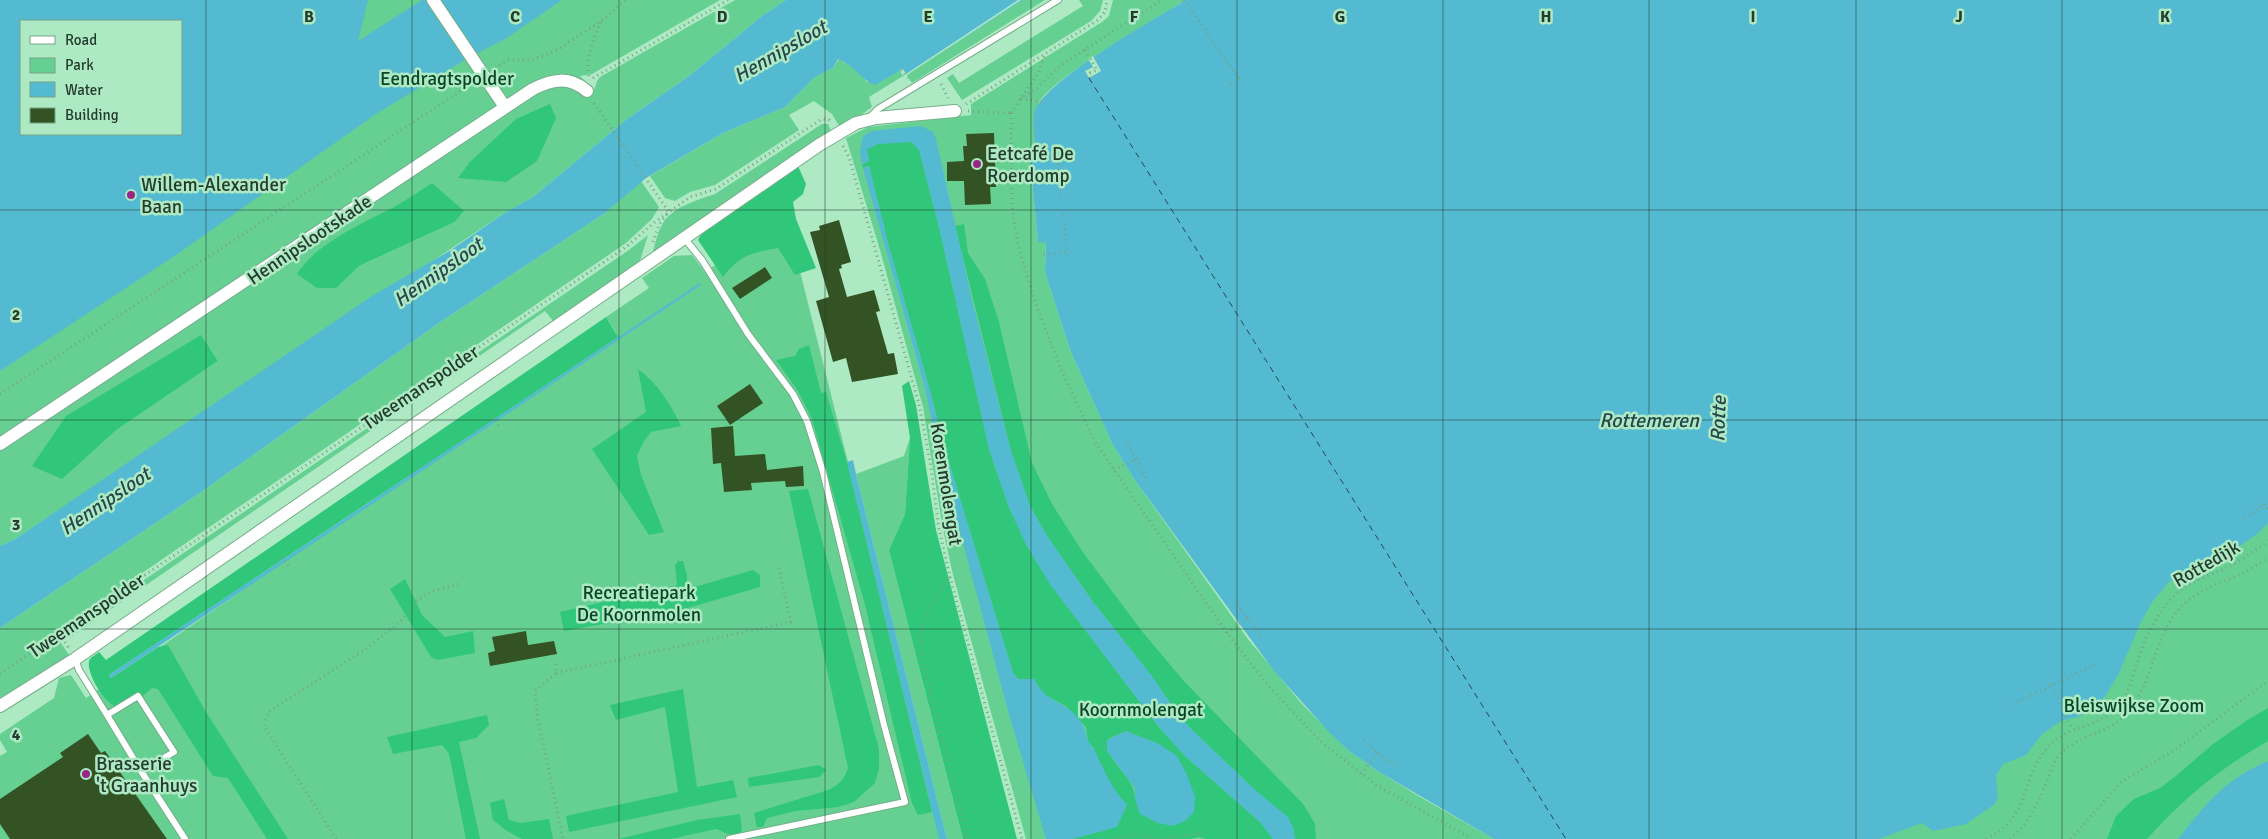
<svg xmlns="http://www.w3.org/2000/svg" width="2268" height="839" font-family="Signika,sans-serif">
  <rect width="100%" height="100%" fill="#ade9c2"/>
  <path fill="#66d092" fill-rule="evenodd" d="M0,0H720L592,74L580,76L594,90L597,81L600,77L735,0H786L762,16L689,76L627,119L533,197L506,212L17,538L0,546ZM21,21H181V134H21ZM464,211L455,222L359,266ZM210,349L218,361L115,431Z
    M1023,0H1045L912,83L906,75Z
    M1079,0H1103L1100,11L1091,21L962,100L947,78L953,74L959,83L1083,6Z
    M1113,0H1186C1158,18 1051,78 1039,103C1036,110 1037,149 1037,160L1030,161L1038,242H1046L1045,272L1070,350L1112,443L1134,479L1248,639L1301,703L1349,751L1379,772L1420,797L1494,839H1026L953,575L943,529L923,407L880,250L846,138L868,127L971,115V104L1102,22L1109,16Z
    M839,59L859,72L867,82L899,70L903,76L869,97L872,107L841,129L832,114L814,101L789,115L799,130L715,185L690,192L675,201L665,198L650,176L723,133L785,107L815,77L833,68Z
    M822,124H828L832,133L652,255C655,245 657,234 662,225C671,207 698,200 715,194Z
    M641,181L659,207L652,219L626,243L54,633L69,655L0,698V628L197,495L439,323L605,213Z
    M786,216L943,839H0V756L7,752L0,740V734L54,698L59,678L71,675L86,698L616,333L606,317L649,288L642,278L674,256L692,255L705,272Z
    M648,235L639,264L554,322L545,311L69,638L66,633L629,250Z
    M2268,415V839H1813Z
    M910,438L905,514L889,550L963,839H947L856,474L904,456Z"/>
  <path fill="#30c77b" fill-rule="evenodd" d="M550,104L556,118L537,161L506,182L458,178L470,162L516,119Z
    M893,142H912L919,150L940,231L989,449L1008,505L1027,546L1050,584L1159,727L1185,756L1260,822L1273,839H1206L1200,837L1190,839H1072L1102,831L1127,805L1111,787L1097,760L1094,748L1088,742L1086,727L1066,706L1043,694L1034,679H1018L1013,673L947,456L929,387L889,247L869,166L863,168L862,164L869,161L866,149L878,144ZM1126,731L1159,744L1135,799C1135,775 1107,766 1108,739Z
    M798,166L806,184L803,194L793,202L796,219L816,268L795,275L778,248C751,253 740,255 723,277L698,240L703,230Z
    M432,183L464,211L455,222L359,266L336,288H317L297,274C315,244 365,222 396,206C408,199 420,191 432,183Z
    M964,224L968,253L985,279L999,322L1032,463L1052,504L1082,551L1141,630L1182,679L1304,805L1315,824L1316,839H1295L1293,828L1287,817L1256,791L1189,727L1176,711L1151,675L1093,602L1047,536L1030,506L1011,451L955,226Z
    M606,317L618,337L109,675L111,678L158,647L168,645L206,712L288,839H267L228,778L213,776L158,689L152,688C144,694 134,706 123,708C107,711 83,669 90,659C92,656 97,654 99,652L106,660Z
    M201,335L218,361L115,431L62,479L32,466L66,416Z
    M809,345L821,393L826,392L847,462L932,812L918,815L912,803L864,601L812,419L798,391L776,360L795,356L799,349Z
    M638,369C658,384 670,403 681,426L651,432L644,441L637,456L641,475L664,532L649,535L592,449L646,412Z
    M909,381L916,405L936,530L1017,839H963L889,550L905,514L910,438L902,386Z
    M808,489L879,749V769L875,783L854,802L839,807L795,811L767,818L763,827H757L754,813L828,790C840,784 844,780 848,768L789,491Z
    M678,561H683L687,575V586L691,588L753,570L760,575V587L681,610L564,631L560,612L677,585L675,565Z
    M405,579L422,615L445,637L473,631L475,653L438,660L431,657L390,589Z
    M683,689L697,787L733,780L737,797L569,832L566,816L678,792L665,707L616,720L610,705Z
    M2268,708V741C2219,769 2185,797 2147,839H2107L2116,816L2134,799L2160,788L2176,776L2213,744L2246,721Z
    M487,715L489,725L476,738L459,742L480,839H466L449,754L442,745L393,754L387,737Z
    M819,765L826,770L819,777L749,787L748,778Z
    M504,799L509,820L521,823L549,819L553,839H522L507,831L493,820L490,803Z
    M740,814L742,831C732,839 725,832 716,829L671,839H618L697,820Z"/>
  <path fill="#54bad2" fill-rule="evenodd" d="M0,0H368L358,41L422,0H562L505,39L463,61L376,114L176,255L0,371ZM21,21H181V134H21Z
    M786,0H1023L903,77L899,71L875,85C861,80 854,65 838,59L833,68L815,77L785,107L723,133L646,178L605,213L439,323L197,495L0,628V546L17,538L372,296L451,250L506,212L533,197L627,119L689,76L762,16Z
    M1186,0H2268V523L2257,534L2234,550L2191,569L2169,582L2152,602L2140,624L2118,675L2106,695L2094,709L2078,717L2061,721L2042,734L2026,755L2003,764L1996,776L1998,797L1995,804L1966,824L1933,831L1922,823L1879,839H1494L1379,772L1349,751L1329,732L1274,671L1134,479L1112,443L1070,350L1045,272L1046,243L1038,242L1030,160H1037C1036,145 1032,128 1034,114C1039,83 1157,18 1186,0Z
    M921,126L933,132L936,139L972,300L1011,451L1030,506L1047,536L1093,602L1151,675L1176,711L1189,727L1256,791L1288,817L1293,828L1295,839H1273L1260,822L1185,756L1159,727L1050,584L1027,546L1008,505L989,449L940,231L919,150L912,142L878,144L867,149L869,161L862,164L860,152L863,136L872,131Z
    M869,166L889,247L929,387L947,456L1013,673L1018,679H1034C1046,703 1061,699 1076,716C1085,726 1084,728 1088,740C1089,744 1092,746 1094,749C1104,770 1111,788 1127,805L1117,827L1072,839H1046L1010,718L940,458L925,388L863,168Z
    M700,283L701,285L111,678L109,675L157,643Z
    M853,460L856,474L947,839H939L847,462Z
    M1126,731L1159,744L1177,756L1187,775L1195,797L1194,812L1185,821L1173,826L1158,823L1140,814L1135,799V788L1107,751V740Z
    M2268,761V839H2178C2207,803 2224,780 2268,761Z"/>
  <path fill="#ade9c2" d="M1018,0H1021L907,75L908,77L905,79L899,70L903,69L906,74Z
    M1093,56L1101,71L1089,78L1085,71L1093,67L1088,59Z"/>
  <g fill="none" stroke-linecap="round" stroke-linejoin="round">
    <path stroke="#27464e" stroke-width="1" stroke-dasharray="6 5" stroke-linecap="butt" d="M1089,78L1566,839"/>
  </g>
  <path fill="#345324" d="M994,133L996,187H990L991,204L965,205L964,181H947V162L964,161L963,146H967L966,134Z
    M839,220L851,262L841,265L842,268L839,269L847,297L874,290L880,311L876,312L888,354L894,353L898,374L852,382L846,358L833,362L816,301L829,297L810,232L820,230L819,226Z
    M765,267L772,278L740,299L732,288Z
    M750,384L763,403L730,425L717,406Z
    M733,426L735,456L765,454L767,470L803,466L804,486L786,487L785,481L751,483L752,490L724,492L721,463L713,464L711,428Z
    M526,631L528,645L554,641L557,654L490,666L488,653L495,651L492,637Z
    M88,734L101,753L105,751L167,839H10L0,824V799L63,757L60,753Z"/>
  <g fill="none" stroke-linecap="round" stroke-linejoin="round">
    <defs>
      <path id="service" d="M869,118L878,109L1058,0
        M685,239L702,260L748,334L793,394L807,421L823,472L884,725L905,802L729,839
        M75,659L79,670L107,715L138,696L174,752L141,771L107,715
        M141,771L185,839"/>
      <path id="minor" d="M433,0L505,107
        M0,444L533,89C553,79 569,76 587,91
        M0,706L75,659L819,145L856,123L876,118L955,111"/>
    </defs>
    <use href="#service" stroke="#74ae89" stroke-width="8"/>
    <use href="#minor" stroke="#74ae89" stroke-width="14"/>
    <path stroke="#76a486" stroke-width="3" stroke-dasharray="1 4" stroke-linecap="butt" d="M1184,0L1239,78L1229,84
      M1085,50L1097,70L1090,73L1089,78
      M495,68L508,60H532L557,50L601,21L626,0
      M901,70L908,78
      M589,76C586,57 593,39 601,22
      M593,78L728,0
      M941,84L948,98
      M1020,99L1036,89L1062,64L1162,0
      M1021,99L1044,102
      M594,103L669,212
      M966,104L1098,20L1105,12L1107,0
      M968,111L1011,113
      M1011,113L1012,207L1018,245L1034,299L1061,369L1095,442L1227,633L1266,683L1320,741L1376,785L1472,839
      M1011,113L1039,72L1045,54
      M843,146L849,157L919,404L930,461L939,529L950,577L1022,839
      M1030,159L1057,156L1061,197
      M653,242L659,225L667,214
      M1044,254L1067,252L1063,213
      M0,394L473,83
      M493,416L500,428
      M1136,459L1147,480
      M1114,470L1136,459L1125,438
      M2264,504L2268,510
      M2244,518L2268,502
      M282,557L290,568
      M950,577C931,603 921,618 920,651L968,839
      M1247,618L1260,636
      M1227,633L1247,618L1233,598
      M59,634L69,648
      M556,664V673L535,691L538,720L563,839
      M556,673L791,622L778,564
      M0,674L626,247L655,222L690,197L716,189L822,119L829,120L831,123
      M2052,684L2072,729
      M2013,704L2096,664
      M1378,753L1397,767
      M1361,774L1378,753L1362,739
      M336,839L264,726L268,712L369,647L402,620L416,601L433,591L459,584
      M1111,839L1135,834L1157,839
      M1159,839L1205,833
      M1986,839C2029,820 2021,780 2046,749C2068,723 2102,728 2119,705C2129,693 2132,678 2137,663C2145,639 2155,615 2173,597C2189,581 2211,575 2230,566C2243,559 2256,550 2268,541
      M2010,839C2030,823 2038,802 2048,779C2050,772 2053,763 2057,758C2073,735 2108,735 2127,714C2154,683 2153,635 2182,606C2198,590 2219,584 2238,575C2249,571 2258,564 2268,558
      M2071,839L2121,782L2173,751L2268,681"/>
    <use href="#service" stroke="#fff" stroke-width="6"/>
    <use href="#minor" stroke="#fff" stroke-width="12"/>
  </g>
  <path fill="none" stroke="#243c2d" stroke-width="1" stroke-opacity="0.55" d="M206,0V839M412,0V839M619,0V839M825,0V839M1031,0V839M1237,0V839M1443,0V839M1649,0V839M1856,0V839M2062,0V839M0,210H2268M0,420H2268M0,629H2268"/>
  <g fill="#972684" stroke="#ade9c2" stroke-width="2">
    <circle cx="977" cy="164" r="5"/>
    <circle cx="131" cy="195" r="5"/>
    <circle cx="86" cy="774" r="5"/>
  </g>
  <g text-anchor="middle" stroke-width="5" stroke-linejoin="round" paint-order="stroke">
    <g font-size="19" fill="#094527" stroke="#ade9c2">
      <text x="447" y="85">Eendragtspolder</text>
      <text x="639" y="599">Recreatiepark<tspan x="639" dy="22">De Koornmolen</tspan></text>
      <text x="2134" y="712">Bleiswijkse Zoom</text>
      <text x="1141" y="716">Koornmolengat</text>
    </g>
    <g font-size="19" fill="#243c2d" stroke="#ade9c2" text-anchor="start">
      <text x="987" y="160">Eetcafé De<tspan x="987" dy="22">Roerdomp</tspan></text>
      <text x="141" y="191">Willem-Alexander<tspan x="141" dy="22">Baan</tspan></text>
      <text x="96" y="770">Brasserie<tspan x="96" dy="22">'t Graanhuys</tspan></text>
    </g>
    <g font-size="19" fill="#243c2d" stroke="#ade9c2">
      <text transform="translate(309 239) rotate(-34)" y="7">Hennipslootskade</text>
      <text transform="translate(420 387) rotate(-34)" y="7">Tweemanspolder</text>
      <text transform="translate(947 484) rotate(81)" y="7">Korenmolengat</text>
      <text transform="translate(2206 563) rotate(-30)" y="7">Rottedijk</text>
      <text transform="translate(86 615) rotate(-34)" y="7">Tweemanspolder</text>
    </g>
    <g font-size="20" font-style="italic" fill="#27464e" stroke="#ade9c2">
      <text transform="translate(780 51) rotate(-30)" y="7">Hennipsloot</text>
      <text transform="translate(438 272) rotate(-35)" y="7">Hennipsloot</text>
      <text transform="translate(1718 419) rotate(-88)" y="7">Rotte</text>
      <text x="1649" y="427">Rottemeren</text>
      <text transform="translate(105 501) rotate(-34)" y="7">Hennipsloot</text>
    </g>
  </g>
  <g font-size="16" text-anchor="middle" font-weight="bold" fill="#243c2d" stroke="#ade9c2" stroke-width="5" stroke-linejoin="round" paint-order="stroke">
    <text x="309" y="22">B</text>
    <text x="515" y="22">C</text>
    <text x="722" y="22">D</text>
    <text x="928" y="22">E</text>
    <text x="1134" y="22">F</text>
    <text x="1340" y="22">G</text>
    <text x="1546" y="22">H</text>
    <text x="1753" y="22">I</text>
    <text x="1959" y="22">J</text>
    <text x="2165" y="22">K</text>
    <text x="16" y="320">2</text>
    <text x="16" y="530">3</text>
    <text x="16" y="740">4</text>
  </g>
  <rect x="20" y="20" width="162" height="115" fill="#ade9c2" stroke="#76a486"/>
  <rect x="30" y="36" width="25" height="8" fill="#ffffff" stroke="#76a486"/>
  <text x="65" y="45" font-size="15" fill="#243c2d">Road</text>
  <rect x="30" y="58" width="25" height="15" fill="#66d092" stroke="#76a486"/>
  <text x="65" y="70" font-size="15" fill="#243c2d">Park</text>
  <rect x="30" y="82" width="25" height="15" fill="#54bad2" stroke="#76a486"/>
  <text x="65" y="95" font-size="15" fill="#243c2d">Water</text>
  <rect x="30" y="108" width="25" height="15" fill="#345324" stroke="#76a486"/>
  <text x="65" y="120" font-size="15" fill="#243c2d">Building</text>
</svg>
